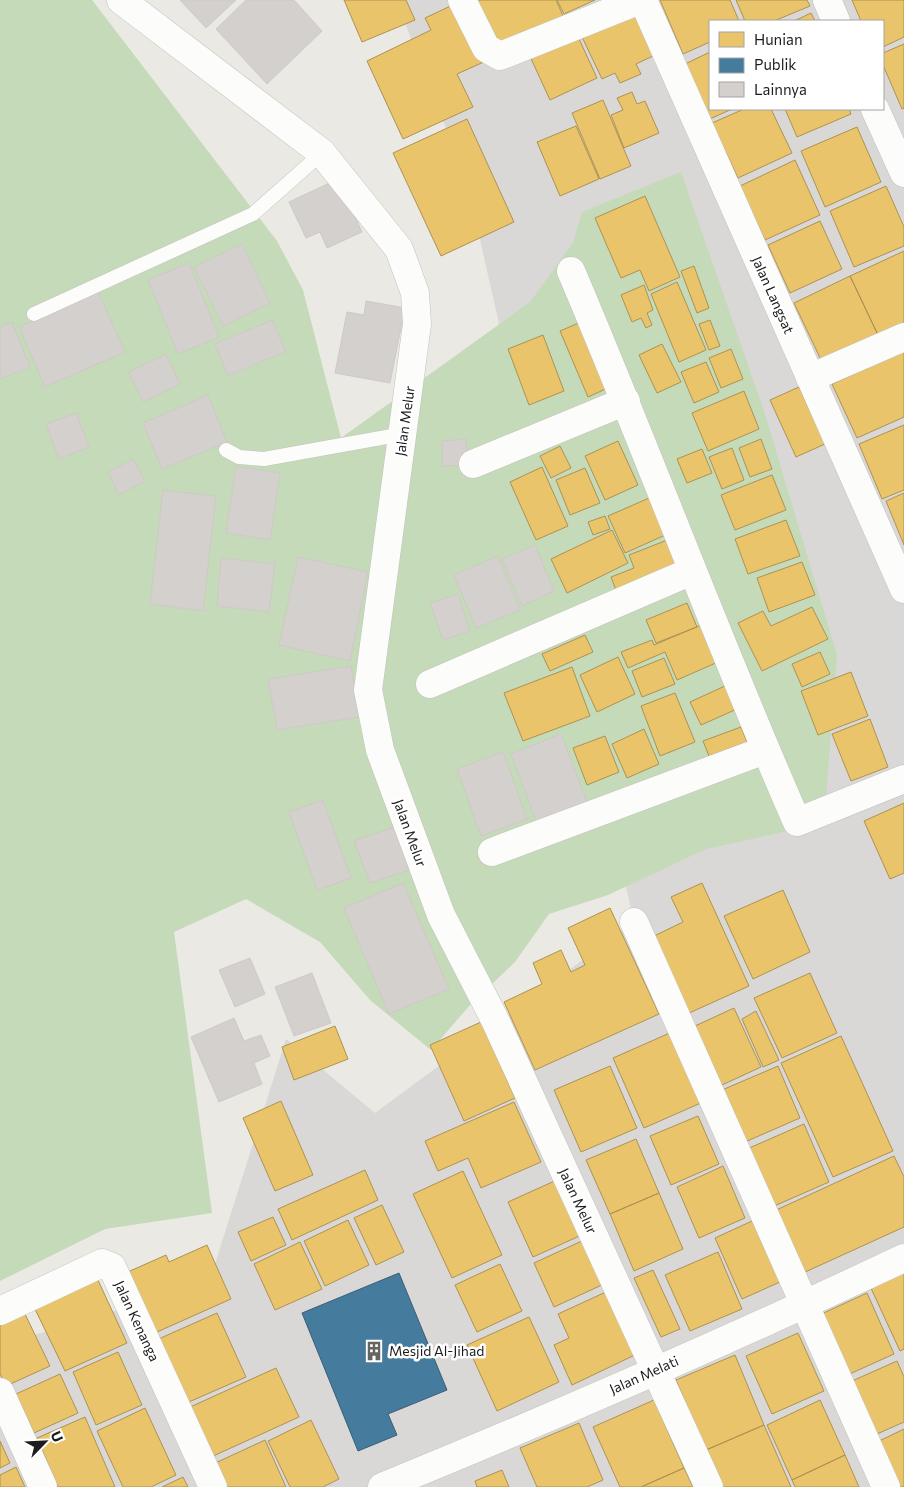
<svg xmlns="http://www.w3.org/2000/svg" width="904" height="1487" font-family="Commissioner,sans-serif">
  <rect width="100%" height="100%" fill="#ebe9e4"/>
  <path fill="#dad8d6" fill-rule="evenodd" d="M396,0H904V1487H0V1345L209,1283L286,1039L375,1113L634,922L467,182ZM710,21H883V109H710Z"/>
  <path fill="#c4dab8" d="M0,0H92L277,241L303,290L341,438L530,302L573,243L582,212L681,172L764,411L837,655L824,823L706,849L608,895L549,914L515,962L470,1005L431,1050L370,1000L320,942L246,899L174,932L212,1213L105,1229L0,1281Z"/>
  <path fill="#e9c46a" stroke="#ac9253" d="M344,0H406L415,20L362,42Z
    M475,0H556L564,18L497,48Z
    M557,0H595L564,14Z
    M660,0H730L739,21H710V42L683,54Z
    M736,0H807L810,6L774,21H745Z
    M852,0H904V37L883,47V21H861Z
    M459,2L486,61L457,74L473,107L403,139L367,61L431,30L425,18Z
    M634,13L653,56L636,64L641,74L620,83L615,73L602,79L582,37Z
    M811,13L815,21H794Z
    M575,30L597,78L550,100L528,52Z
    M904,44V108L902,109L883,65V53Z
    M710,52V109H732L710,119L685,64Z
    M632,92L637,104L645,101L659,133L624,148L611,115L623,110L617,98Z
    M603,100L631,166L600,179L572,113Z
    M744,109H771L792,153L738,178L712,123Z
    M785,109H849L851,114L797,137Z
    M467,119L514,222L441,256L393,153Z
    M576,126L599,179L560,196L537,142Z
    M857,127L881,182L825,207L801,151Z
    M795,160L820,215L765,240L740,186Z
    M886,186L904,227V246L854,267L830,211Z
    M645,196L680,277L649,291L640,270L621,278L595,218Z
    M820,221L842,269L790,293L768,245Z
    M904,251V323L878,335L850,276Z
    M694,266L709,308L697,313L681,271Z
    M850,276L878,335L822,362L794,303Z
    M677,282L706,350L679,362L651,294Z
    M644,285L653,310L647,313L652,325L646,328L641,318L632,322L621,295Z
    M710,320L720,346L709,350L699,324Z
    M581,322L610,387L588,397L560,331Z
    M543,335L564,391L529,405L508,349Z
    M662,344L681,382L657,393L639,355Z
    M731,349L743,379L721,388L709,358Z
    M904,351V417L857,438L832,384Z
    M706,362L719,392L694,403L681,372Z
    M799,387L825,444L796,457L770,400Z
    M744,391L759,429L708,451L692,413Z
    M904,425V490L882,499L859,444Z
    M761,439L772,469L750,477L739,448Z
    M618,441L638,485L605,500L585,456Z
    M560,446L571,468L551,478L540,456Z
    M732,448L744,480L722,489L709,457Z
    M702,449L712,473L687,483L677,459Z
    M542,467L568,526L536,540L510,482Z
    M585,468L600,503L570,515L556,480Z
    M772,475L786,510L735,530L721,495Z
    M904,493V545L886,501Z
    M656,495L672,532L625,553L608,516Z
    M605,516L610,529L593,535L588,522Z
    M786,520L800,556L748,574L735,539Z
    M612,530L628,563L567,593L551,559Z
    M675,537L686,567L617,593L611,577L634,568L629,555Z
    M802,562L815,595L769,612L757,578Z
    M687,603L697,627L656,643L646,620Z
    M812,607L828,639L762,671L738,623L763,611L771,626Z
    M701,625L718,662L677,680L665,652L628,668L621,652L652,640L654,645Z
    M585,635L593,652L550,671L542,654Z
    M820,652L830,674L802,687L792,664Z
    M618,657L635,694L597,712L580,675Z
    M664,658L675,684L642,697L632,671Z
    M572,667L590,716L523,741L504,693Z
    M851,672L868,716L818,735L801,691Z
    M727,685L737,709L701,725L690,702Z
    M675,693L695,742L660,756L641,706Z
    M870,719L888,767L851,781L832,734Z
    M741,727L747,742L709,756L703,741Z
    M644,729L659,764L627,778L612,744Z
    M605,736L619,772L587,785L573,748Z
    M904,803V873L890,879L864,821Z
    M702,883L749,986L687,1014L652,937L683,922L671,897Z
    M783,890L810,952L753,979L724,916Z
    M610,908L659,1014L535,1070L504,1002L542,984L533,963L561,950L571,972L585,965L568,928Z
    M810,973L837,1033L782,1058L754,998Z
    M734,1008L761,1067L722,1085L695,1026Z
    M756,1011L779,1060L763,1067L742,1019Z
    M481,1022L515,1098L464,1121L430,1045Z
    M335,1026L348,1059L294,1080L282,1047Z
    M672,1032L703,1102L644,1128L613,1058Z
    M841,1036L893,1151L833,1177L781,1063Z
    M610,1066L637,1128L581,1152L554,1090Z
    M778,1066L800,1118L745,1142L722,1090Z
    M281,1101L313,1175L275,1191L243,1118Z
    M514,1102L541,1162L481,1188L468,1158L438,1171L425,1141Z
    M698,1116L719,1164L671,1185L650,1136Z
    M804,1124L829,1182L772,1207L747,1149Z
    M636,1139L659,1193L610,1214L586,1160Z
    M894,1156L904,1177V1227L803,1273L774,1211Z
    M723,1166L745,1218L699,1238L677,1187Z
    M365,1170L378,1200L292,1240L278,1209Z
    M463,1171L502,1255L452,1278L413,1194Z
    M559,1179L584,1234L533,1257L508,1202Z
    M659,1193L683,1249L634,1271L610,1214Z
    M382,1205L404,1252L376,1265L354,1218Z
    M273,1217L286,1245L251,1261L238,1232Z
    M348,1220L369,1265L325,1286L304,1241Z
    M752,1221L780,1282L742,1299L715,1238Z
    M584,1240L604,1284L554,1307L534,1263Z
    M300,1242L322,1289L275,1310L254,1264Z
    M207,1245L231,1299L148,1336L121,1275L166,1255L169,1262Z
    M718,1252L742,1309L690,1331L665,1275Z
    M500,1264L522,1311L477,1332L455,1285Z
    M653,1270L680,1329L661,1337L634,1278Z
    M904,1271V1349L900,1351L870,1286Z
    M97,1278L127,1343L65,1371L34,1307Z
    M608,1291L637,1354L572,1385L554,1345L569,1338L558,1314Z
    M867,1293L894,1354L843,1377L815,1317Z
    M217,1313L246,1377L182,1405L154,1341Z
    M25,1314L50,1366L6,1386L0,1374V1325Z
    M529,1317L559,1382L497,1411L467,1345Z
    M798,1333L824,1391L772,1414L746,1356Z
    M118,1352L142,1405L96,1425L73,1372Z
    M735,1355L764,1425L706,1450L676,1380Z
    M897,1361L904,1377V1422L868,1438L843,1385Z
    M276,1368L299,1417L211,1457L188,1408Z
    M60,1374L78,1413L34,1433L16,1394Z
    M654,1400L684,1468L641,1487H620L593,1427Z
    M820,1400L845,1455L792,1480L767,1425Z
    M145,1408L176,1475L151,1487H123L97,1431Z
    M85,1417L115,1487H58L37,1438Z
    M311,1420L339,1479L323,1487H290L268,1441Z
    M579,1423L603,1480L587,1487H537L520,1448Z
    M764,1425L791,1487H722L706,1450Z
    M904,1429V1487H893L873,1444Z
    M265,1440L286,1487H221L211,1465Z
    M0,1441L10,1463L0,1468Z
    M845,1455L859,1487H795L792,1480Z
    M16,1467L25,1487H0V1475Z
    M684,1468L693,1487H641Z
    M502,1470L509,1487H477L475,1481Z
    M183,1477L188,1487H162Z"/>
  <path fill="#457b9d" stroke="#395e76" d="M399,1273L447,1390L388,1414L397,1435L358,1451L302,1313Z"/>
  <path fill="#d3d0cd" stroke="#cecac5" d="M180,0H236L206,28Z
    M246,0H294L322,31L267,84L216,29Z
    M338,179L362,232L327,248L320,232L306,238L289,202Z
    M242,244L270,303L223,326L194,267Z
    M189,263L219,337L178,354L148,280Z
    M98,292L125,352L45,387L19,327Z
    M366,301L405,308L390,383L335,373L347,312L364,315Z
    M272,320L286,351L228,376L215,344Z
    M12,322L30,367L0,379V327Z
    M166,354L180,384L143,402L129,372Z
    M208,395L227,442L162,469L143,423Z
    M76,413L89,447L59,459L46,424Z
    M466,439L467,465L442,466V441Z
    M133,459L145,481L119,495L108,472Z
    M236,466L280,473L270,540L226,533Z
    M163,490L216,496L203,611L150,604Z
    M535,545L554,591L522,606L502,559Z
    M498,556L520,610L476,628L454,575Z
    M298,557L368,572L350,661L279,645Z
    M221,558L275,564L269,612L217,606Z
    M458,594L470,631L443,640L430,603Z
    M351,666L359,717L277,730L268,679Z
    M561,734L587,802L536,821L511,754Z
    M503,752L527,819L481,836L457,769Z
    M323,800L351,878L317,890L289,812Z
    M394,827L409,870L370,883L354,841Z
    M403,883L449,989L389,1014L344,908Z
    M250,958L265,994L235,1007L219,970Z
    M312,973L331,1023L294,1036L275,987Z
    M234,1018L244,1041L261,1035L270,1056L254,1063L262,1084L219,1102L191,1037Z"/>
  <g fill="none" stroke-linecap="round" stroke-linejoin="round">
    <defs>
      <path id="lane" d="M34,314L253,214L322,153
        M226,450L239,457L264,459L403,434"/>
      <path id="street" d="M121,0L322,153L399,249L415,293L417,324L368,690L380,750L441,915L495,1020L709,1487
        M462,0L486,48L500,56L640,0
        M643,0L904,589
        M827,0L836,21
        M875,109L904,173
        M571,271C649,454 717,640 797,822L904,779
        M810,378L904,337
        M473,464L626,401
        M430,684L692,571
        M492,852L765,750
        M634,922L886,1487
        M0,1311L102,1263L112,1267L213,1487
        M0,1392L43,1487
        M382,1487C558,1415 732,1339 904,1258"/>
    </defs>
    <use href="#lane" stroke="#c3c2c0" stroke-width="15"/>
    <use href="#street" stroke="#c3c2c0" stroke-width="29"/>
    <use href="#lane" stroke="#fcfcfb" stroke-width="14"/>
    <use href="#street" stroke="#fcfcfb" stroke-width="28"/>
  </g>
  <defs>
    <symbol id="building-bare" viewBox="-9 -9 18 18"><path d="M-4-6H4V6H1V3H-1V6H-4ZM-2.5-4.3h1.7v1.8h-1.7ZM.8-4.3h1.7v1.8H.8ZM-2.5-1h1.7V.8h-1.7ZM.8-1h1.7V.8H.8Z" fill="#646462" stroke="#fff" stroke-width="2.5" paint-order="stroke"/></symbol>
  </defs>
  <g fill-rule="evenodd">
    <use href="#building-bare" x="360" y="1337" width="28" height="28"/>
  </g>
  <g text-anchor="middle" stroke-width="5" stroke-linejoin="round" paint-order="stroke">
    <g font-size="14" fill="#1c1c1c" stroke="#fff">
      <text transform="translate(773 295) rotate(66)" y="5">Jalan Langsat</text>
      <text transform="translate(405 421) rotate(-82)" y="5">Jalan Melur</text>
      <text transform="translate(410 833) rotate(70)" y="5">Jalan Melur</text>
      <text transform="translate(578 1201) rotate(65)" y="5">Jalan Melur</text>
      <text transform="translate(137 1321) rotate(65)" y="5">Jalan Kenanga</text>
      <text transform="translate(644 1375) rotate(-24)" y="5">Jalan Melati</text>
    </g>
    <g font-size="14" fill="#1c1c1c" stroke="#fff" text-anchor="start">
      <text x="389" y="1356">Mesjid Al-Jihad</text>
    </g>
  </g>
  <rect x="709" y="20" width="175" height="90" fill="#ffffff" stroke="#a4a4a4"/>
  <rect x="719" y="32" width="25" height="15" fill="#e9c46a" stroke="#a4a4a4"/>
  <text x="754" y="45" font-size="15" fill="#1c1c1c">Hunian</text>
  <rect x="719" y="58" width="25" height="15" fill="#457b9d" stroke="#a4a4a4"/>
  <text x="754" y="70" font-size="15" fill="#1c1c1c">Publik</text>
  <rect x="719" y="82" width="25" height="15" fill="#d3d0cd" stroke="#a4a4a4"/>
  <text x="754" y="95" font-size="15" fill="#1c1c1c">Lainnya</text>
  <g transform="translate(45 1442) rotate(66)" stroke="#ffffff" stroke-width="4" paint-order="stroke">
  <path d="M0-4L9 19L0 12L-9 19Z" fill="#1c1c1c"/>
  <text y="-8" font-size="14" font-weight="bold" text-anchor="middle" fill="#1c1c1c">U</text>
  </g>
</svg>
